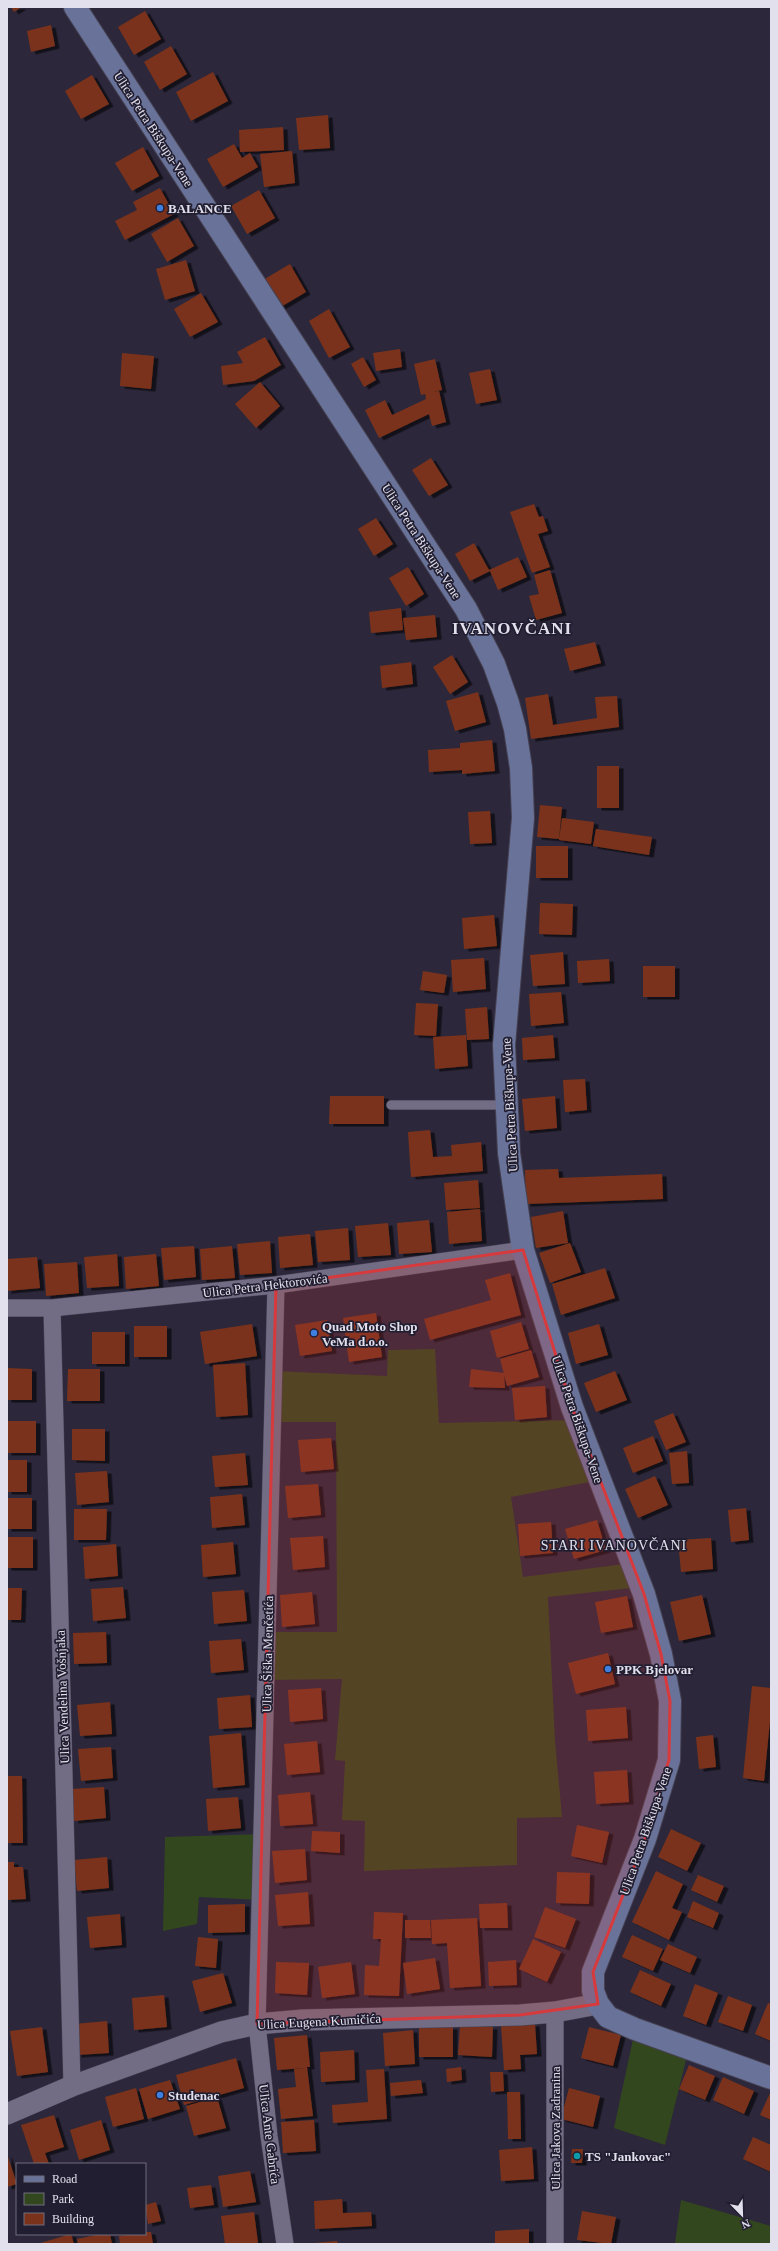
<svg xmlns="http://www.w3.org/2000/svg" width="778" height="2251" font-family="Georgia,serif">
  <defs>
    <filter id="shadow"><feDropShadow dx="4.5" dy="2.5" stdDeviation="0" flood-color="#0009"/></filter>
  </defs>
  <rect width="100%" height="100%" fill="#2c273b"/>
  <path fill="#33471e" d="M435,1349L439,1423L577,1420L600,1480L511,1497L523,1577L632,1563L641,1587L548,1597L555,1741L562,1817L517,1818V1865L364,1871L365,1821L342,1820L345,1761L335,1760L342,1679L266,1680L267,1632H337L336,1422H273L274,1371L387,1376L388,1350Z
    M262,1834L261,1900L199,1897L197,1924L163,1931L165,1837Z
    M633,2039L687,2056L665,2145L614,2128Z
    M681,2200L771,2226V2244H675Z"/>
  <path fill="#7a331a" filter="url(#shadow)" d="M11,7H22L14,12Z
    M145,11L161,39L134,55L118,27Z
    M51,25L55,46L31,52L27,31Z
    M171,46L187,74L160,90L144,62Z
    M213,72L228,101L191,121L176,92Z
    M92,75L109,104L81,119L65,91Z
    M328,115L330,148L299,150L296,118Z
    M283,127L284,150L240,152L239,130Z
    M234,144L242,158L250,153L258,167L223,187L207,159Z
    M143,147L159,176L132,191L115,163Z
    M292,151L295,183L264,187L260,154Z
    M160,188L174,214L125,240L115,221L137,210L133,202Z
    M259,190L275,218L247,234L231,206Z
    M178,218L194,246L167,262L151,234Z
    M186,260L195,291L165,300L156,269Z
    M290,264L306,292L279,308L263,280Z
    M201,293L218,322L190,337L174,309Z
    M329,309L350,347L329,358L309,321Z
    M265,337L281,365L254,381L223,385L221,366L243,363L237,352Z
    M400,349L402,367L376,371L373,353Z
    M122,353L154,356L151,389L120,386Z
    M363,357L376,380L364,387L351,364Z
    M435,359L442,390L432,392L439,391L446,422L432,426L429,414L379,438L365,410L385,400L392,415L426,399L425,394L421,395L414,364Z
    M490,369L497,400L476,404L469,373Z
    M260,382L280,406L256,428L235,404Z
    M431,458L448,485L429,496L412,470Z
    M534,504L539,517L543,516L548,531L538,534L550,567L532,573L510,512Z
    M376,518L393,544L374,556L358,529Z
    M474,543L489,570L518,557L527,577L498,590L490,571L470,581L455,554Z
    M408,567L424,594L406,606L389,578Z
    M550,570L562,613L536,620L529,596L539,594L534,575Z
    M401,608L403,630L371,633L369,612Z
    M435,615L437,637L406,640L403,618Z
    M595,642L601,663L570,671L564,649Z
    M452,655L468,682L450,694L433,667Z
    M411,662L413,684L382,688L380,666Z
    M478,692L486,722L455,731L446,701Z
    M548,694L553,725L597,718L595,697L617,696L619,727L531,739L525,698Z
    M492,740L495,771L462,774V770L429,772L428,750L460,748V743Z
    M597,766H619V808H597Z
    M540,805L562,807L559,839L537,837Z
    M490,811L492,843L470,844L468,812Z
    M562,818L594,822L591,844L559,840Z
    M596,829L652,837L649,855L593,846Z
    M536,846H568V878H536Z
    M540,903L573,904L572,935L539,934Z
    M494,915L497,946L464,949L462,918Z
    M563,952L565,984L533,986L530,955Z
    M484,958L486,989L453,992L451,960Z
    M609,959L610,981L578,983L577,961Z
    M643,966H675V997H643Z
    M423,971L447,975L444,993L420,990Z
    M561,992L564,1023L531,1026L529,994Z
    M416,1003L438,1004L436,1036L414,1035Z
    M487,1007L489,1039L467,1040L465,1009Z
    M466,1035L468,1066L435,1069L433,1037Z
    M553,1035L555,1058L523,1060L522,1038Z
    M585,1079L587,1110L565,1112L563,1080Z
    M330,1096H384V1124H329Z
    M555,1096L557,1128L525,1131L522,1099Z
    M430,1130L433,1157L452,1156L451,1145L481,1142L483,1171L411,1177L408,1132Z
    M558,1169L559,1178L662,1174L663,1199L526,1204L525,1170Z
    M478,1180L480,1208L446,1210L444,1183Z
    M480,1209L482,1241L449,1244L447,1212Z
    M563,1211L568,1243L536,1248L531,1217Z
    M429,1220L432,1252L399,1254L397,1223Z
    M388,1223L391,1255L358,1257L355,1226Z
    M348,1228L350,1260L318,1262L315,1231Z
    M310,1234L313,1265L280,1268L278,1237Z
    M270,1241L272,1273L240,1275L237,1244Z
    M570,1243L581,1272L550,1283L539,1253Z
    M194,1246L196,1277L164,1280L161,1248Z
    M232,1246L235,1278L202,1280L200,1249Z
    M117,1254L119,1286L87,1288L84,1257Z
    M156,1254L159,1286L126,1289L124,1257Z
    M37,1257L40,1288L7,1291V1259Z
    M77,1262L79,1293L46,1296L44,1264Z
    M605,1268L615,1298L561,1315L552,1284Z
    M510,1273L521,1315L430,1340L424,1319L491,1300L485,1280Z
    M376,1313L382,1357L349,1362L343,1318Z
    M327,1320L332,1351L300,1356L295,1325Z
    M521,1322L529,1349L497,1358L490,1331Z
    M252,1324L257,1356L205,1364L200,1332Z
    M599,1324L608,1355L576,1364L568,1333Z
    M134,1326H167V1357H134Z
    M92,1332H125V1364H92Z
    M531,1350L539,1377L507,1386L500,1359Z
    M245,1363L248,1415L216,1417L213,1365Z
    M7,1368L32,1369V1400H7Z
    M68,1369H100V1401H67Z
    M471,1369L504,1373L505,1388L469,1387Z
    M615,1371L627,1400L596,1412L584,1383Z
    M545,1386L547,1417L515,1420L512,1388Z
    M673,1413L686,1442L666,1450L654,1421Z
    M7,1421H36V1453H7Z
    M72,1429H105V1461L72,1460Z
    M653,1436L663,1461L633,1473L623,1448Z
    M331,1438L334,1469L301,1472L298,1440Z
    M687,1451L689,1483L672,1484L669,1453Z
    M245,1453L248,1485L215,1487L212,1456Z
    M7,1460H27V1492H7Z
    M107,1471L109,1502L77,1505L75,1473Z
    M655,1476L668,1505L638,1518L625,1489Z
    M318,1484L321,1515L288,1518L285,1486Z
    M242,1494L245,1525L212,1528L210,1497Z
    M7,1498H32V1529H7Z
    M746,1508L749,1540L731,1542L728,1510Z
    M74,1509H107L106,1540H74Z
    M597,1520L606,1550L574,1559L565,1529Z
    M551,1522L553,1553L520,1556L518,1524Z
    M323,1536L325,1567L293,1570L290,1538Z
    M7,1537H33V1568H7Z
    M711,1538L713,1569L681,1572L678,1540Z
    M233,1542L236,1574L203,1577L201,1545Z
    M116,1544L118,1576L85,1579L83,1547Z
    M123,1587L126,1618L93,1621L91,1589Z
    M7,1588H22L21,1620H7Z
    M244,1590L247,1621L214,1624L212,1592Z
    M312,1592L315,1624L282,1627L280,1595Z
    M702,1595L711,1634L679,1641L670,1602Z
    M627,1596L633,1627L601,1633L595,1602Z
    M106,1632L107,1663L74,1664L73,1633Z
    M241,1639L244,1670L211,1673L209,1641Z
    M608,1653L615,1684L576,1694L568,1663Z
    M752,1686L771,1688V1711L764,1781L743,1778Z
    M321,1688L323,1719L290,1722L288,1690Z
    M250,1695L252,1727L219,1729L217,1698Z
    M110,1702L112,1734L80,1736L77,1705Z
    M626,1707L628,1738L588,1741L586,1710Z
    M241,1733L245,1785L213,1788L209,1736Z
    M713,1735L716,1767L699,1769L696,1737Z
    M317,1741L320,1772L287,1775L284,1744Z
    M111,1747L113,1778L81,1781L78,1749Z
    M627,1770L629,1802L596,1804L594,1772Z
    M7,1776H22L23,1843H7Z
    M104,1787L106,1818L74,1821L71,1789Z
    M310,1792L313,1824L280,1826L278,1795Z
    M238,1797L241,1828L208,1831L206,1799Z
    M577,1825L609,1832L602,1863L571,1856Z
    M671,1829L701,1843L687,1871L658,1857Z
    M312,1831L340,1832V1853L311,1851Z
    M305,1849L307,1880L275,1883L272,1851Z
    M107,1857L109,1888L77,1891L74,1860Z
    M7,1862H14V1867H23L26,1899L7,1900Z
    M656,1871L683,1884L672,1908L682,1912L669,1940L632,1922Z
    M557,1872L590,1873L589,1904L556,1903Z
    M698,1875L724,1886L717,1902L691,1890Z
    M308,1892L310,1924L278,1926L275,1895Z
    M693,1901L719,1913L713,1928L687,1917Z
    M507,1903L508,1928H480L479,1904Z
    M245,1904V1932L208,1933V1905Z
    M545,1907L576,1919L565,1948L534,1937Z
    M374,1912L403,1913L399,1996L364,1995L365,1965L379,1966L381,1939H373Z
    M120,1914L122,1945L90,1948L87,1917Z
    M477,1918L481,1986L450,1988L447,1943L432,1944L431,1920Z
    M405,1920H430L431,1938H405Z
    M632,1935L663,1949L653,1971L622,1957Z
    M198,1937L218,1939L216,1968L195,1966Z
    M533,1939L561,1952L547,1982L519,1969Z
    M668,1944L697,1957L690,1973L660,1960Z
    M435,1958L440,1989L407,1994L403,1963Z
    M516,1960L517,1985L489,1986L488,1962Z
    M276,1962L309,1963L307,1995L275,1993Z
    M351,1962L355,1994L322,1998L318,1967Z
    M640,1970L671,1984L661,2006L630,1992Z
    M223,1973L232,2003L200,2012L192,1981Z
    M695,1984L718,1993L706,2025L683,2016Z
    M164,1995L167,2027L134,2030L132,1998Z
    M728,1996L752,2005L743,2031L718,2022Z
    M768,2003L771,2004V2041L755,2034Z
    M107,2021L109,2053L77,2055L74,2024Z
    M535,2024L537,2054L520,2055L521,2069L504,2070L501,2026Z
    M460,2026L493,2027L492,2057L458,2055Z
    M42,2027L48,2072L17,2076L10,2031Z
    M419,2027H453V2057H419Z
    M589,2027L621,2035L613,2066L581,2058Z
    M413,2030L415,2064L385,2066L383,2033Z
    M307,2035L310,2067H307L313,2116L281,2119L278,2089L296,2087L294,2069L305,2068L277,2070L274,2038Z
    M354,2050L355,2080L321,2082L320,2052Z
    M236,2058L244,2088L184,2105L176,2075Z
    M689,2065L715,2076L705,2100L679,2089Z
    M461,2067L462,2080L447,2082L446,2069Z
    M384,2069L387,2119L333,2123L332,2105L368,2102L366,2070Z
    M490,2072H503L504,2091L491,2092Z
    M723,2077L754,2091L744,2114L713,2100Z
    M170,2080L180,2109L148,2119L139,2089Z
    M421,2080L423,2093L391,2096L390,2083Z
    M136,2088L144,2119L113,2127L105,2097Z
    M569,2088L600,2096L593,2127L561,2119Z
    M771,2091V2120L760,2115Z
    M507,2092H520L521,2139H508Z
    M217,2097L226,2128L194,2136L186,2106Z
    M54,2115L64,2147L45,2153L49,2164H34L21,2125Z
    M101,2120L110,2150L79,2160L70,2130Z
    M314,2120L316,2151L283,2153L281,2122Z
    M753,2137L771,2145V2172L743,2159Z
    M532,2147L534,2179L501,2181L499,2150Z
    M572,2149H583L582,2163H571Z
    M7,2154L17,2184L7,2187Z
    M250,2171L256,2202L223,2207L218,2176Z
    M211,2185L214,2205L190,2208L187,2188Z
    M342,2199L343,2213L371,2212L372,2226L315,2229L314,2201Z
    M156,2202L161,2221L148,2224L145,2205Z
    M582,2211L616,2217L611,2244L577,2240Z
    M254,2212L258,2243L225,2244L221,2216Z
    M529,2229V2244H495V2231Z
    M145,2232H151L153,2244H120L119,2236Z
    M71,2234L74,2244H37Z
    M101,2234H110L112,2244H78L77,2239Z
    M337,2241L338,2244H314V2243Z"/>
  <g fill="none" stroke-linecap="round" stroke-linejoin="round">
    <defs>
      <path id="service" d="M391,1105H507"/>
      <path id="minor" d="M276,1285L257,2024L269,2136L285,2244
        M7,1308H52L276,1285L523,1250
        M52,1308L72,2086
        M555,2244V2012"/>
      <path id="tertiary" d="M7,2114L72,2086L221,2032L257,2024L303,2020L520,2015L555,2012L598,2004"/>
      <path id="secondary" d="M75,7L466,609L494,664L508,703L515,729L521,768L523,818L504,1045L509,1153L523,1250L572,1407L644,1594L661,1654L670,1701L669,1760L645,1839L593,1972V1991L598,2004L608,2017L635,2029L771,2078"/>
    </defs>
    <use href="#service" stroke="#464253" stroke-width="10"/>
    <use href="#minor" stroke="#464253" stroke-width="18"/>
    <use href="#tertiary" stroke="#464253" stroke-width="22"/>
    <use href="#secondary" stroke="#464253" stroke-width="24"/>
    <use href="#service" stroke="#726c84" stroke-width="9"/>
    <use href="#minor" stroke="#726c84" stroke-width="17"/>
    <use href="#tertiary" stroke="#726c84" stroke-width="21"/>
    <use href="#secondary" stroke="#69739a" stroke-width="22"/>
  </g>
  <path fill="#d73a3c" fill-opacity="0.2" stroke="#d73a3c" stroke-width="3" stroke-linejoin="round" d="M523,1250L572,1407L644,1594L661,1654L670,1701L669,1760L645,1839L593,1972L598,2004L520,2015L257,2024L276,1285Z"/>
  <g fill="#3f7fe0" stroke="#221e31" stroke-width="1.5">
    <circle cx="160" cy="208" r="4"/>
    <circle cx="314" cy="1333" r="4"/>
    <circle cx="608" cy="1669" r="4"/>
    <circle cx="160" cy="2095" r="4"/>
  </g>
  <circle fill="#0f9aa8" stroke="#221e31" stroke-width="1.5" cx="577" cy="2156" r="4"/>
  <g text-anchor="middle" stroke-width="3.5" stroke-linejoin="round" paint-order="stroke">
    <g font-size="13" fill="#e2e0ed" stroke="#221e31">
      <text transform="translate(154 129) rotate(57)" y="5">Ulica Petra Biškupa-Vene</text>
      <text transform="translate(422 541) rotate(57)" y="5">Ulica Petra Biškupa-Vene</text>
      <text transform="translate(509 1105) rotate(-93)" y="5">Ulica Petra Biškupa-Vene</text>
      <text transform="translate(265 1285) rotate(-7)" y="5">Ulica Petra Hektorovića</text>
      <text transform="translate(578 1419) rotate(71)" y="5">Ulica Petra Biškupa-Vene</text>
      <text transform="translate(267 1654) rotate(-89)" y="5">Ulica Šiška Menčetića</text>
      <text transform="translate(62 1697) rotate(-92)" y="5">Ulica Vendelina Vošnjaka</text>
      <text transform="translate(645 1831) rotate(-71)" y="5">Ulica Petra Biškupa-Vene</text>
      <text transform="translate(319 2021) rotate(-3)" y="5">Ulica Eugena Kumičića</text>
      <text transform="translate(555 2128) rotate(-90)" y="5">Ulica Jakova Zadranina</text>
      <text transform="translate(270 2134) rotate(83)" y="5">Ulica Ante Gabrića</text>
    </g>
    <g font-size="13" font-weight="bold" fill="#e2e0ed" stroke="#221e31" text-anchor="start">
      <text x="168" y="213">BALANCE</text>
      <text x="322" y="1331">Quad Moto Shop<tspan x="322" dy="15">VeMa d.o.o.</tspan></text>
      <text x="616" y="1674">PPK Bjelovar</text>
      <text x="168" y="2100">Studenac</text>
      <text x="585" y="2161">TS "Jankovac"</text>
    </g>
    <g font-size="14" letter-spacing="1" fill="#e2e0ed" stroke="#221e31">
      <text x="614" y="1550">STARI IVANOVČANI</text>
    </g>
    <g font-size="17" font-weight="bold" letter-spacing="1" fill="#e2e0ed" stroke="#221e31">
      <text x="512" y="634">IVANOVČANI</text>
    </g>
  </g>
  <rect width="778" height="2251" fill="none" stroke="#e2e0ed" stroke-width="16"/>
  <rect x="16" y="2163" width="130" height="72" fill="#221e31" stroke="#6f6c7c"/>
  <rect x="24" y="2176" width="20" height="6" fill="#69739a" stroke="#6f6c7c"/>
  <text x="52" y="2183" font-size="12" fill="#e2e0ed">Road</text>
  <rect x="24" y="2193" width="20" height="12" fill="#33471e" stroke="#6f6c7c"/>
  <text x="52" y="2203" font-size="12" fill="#e2e0ed">Park</text>
  <rect x="24" y="2213" width="20" height="12" fill="#7a331a" stroke="#6f6c7c"/>
  <text x="52" y="2223" font-size="12" fill="#e2e0ed">Building</text>
  <g transform="translate(742 2215) rotate(157)" stroke="#221e31" stroke-width="3" paint-order="stroke">
  <path d="M0-3L7 15L0 10L-7 15Z" fill="#e2e0ed"/>
  <text y="-6" font-size="11" font-weight="bold" text-anchor="middle" fill="#e2e0ed">N</text>
  </g>
</svg>
